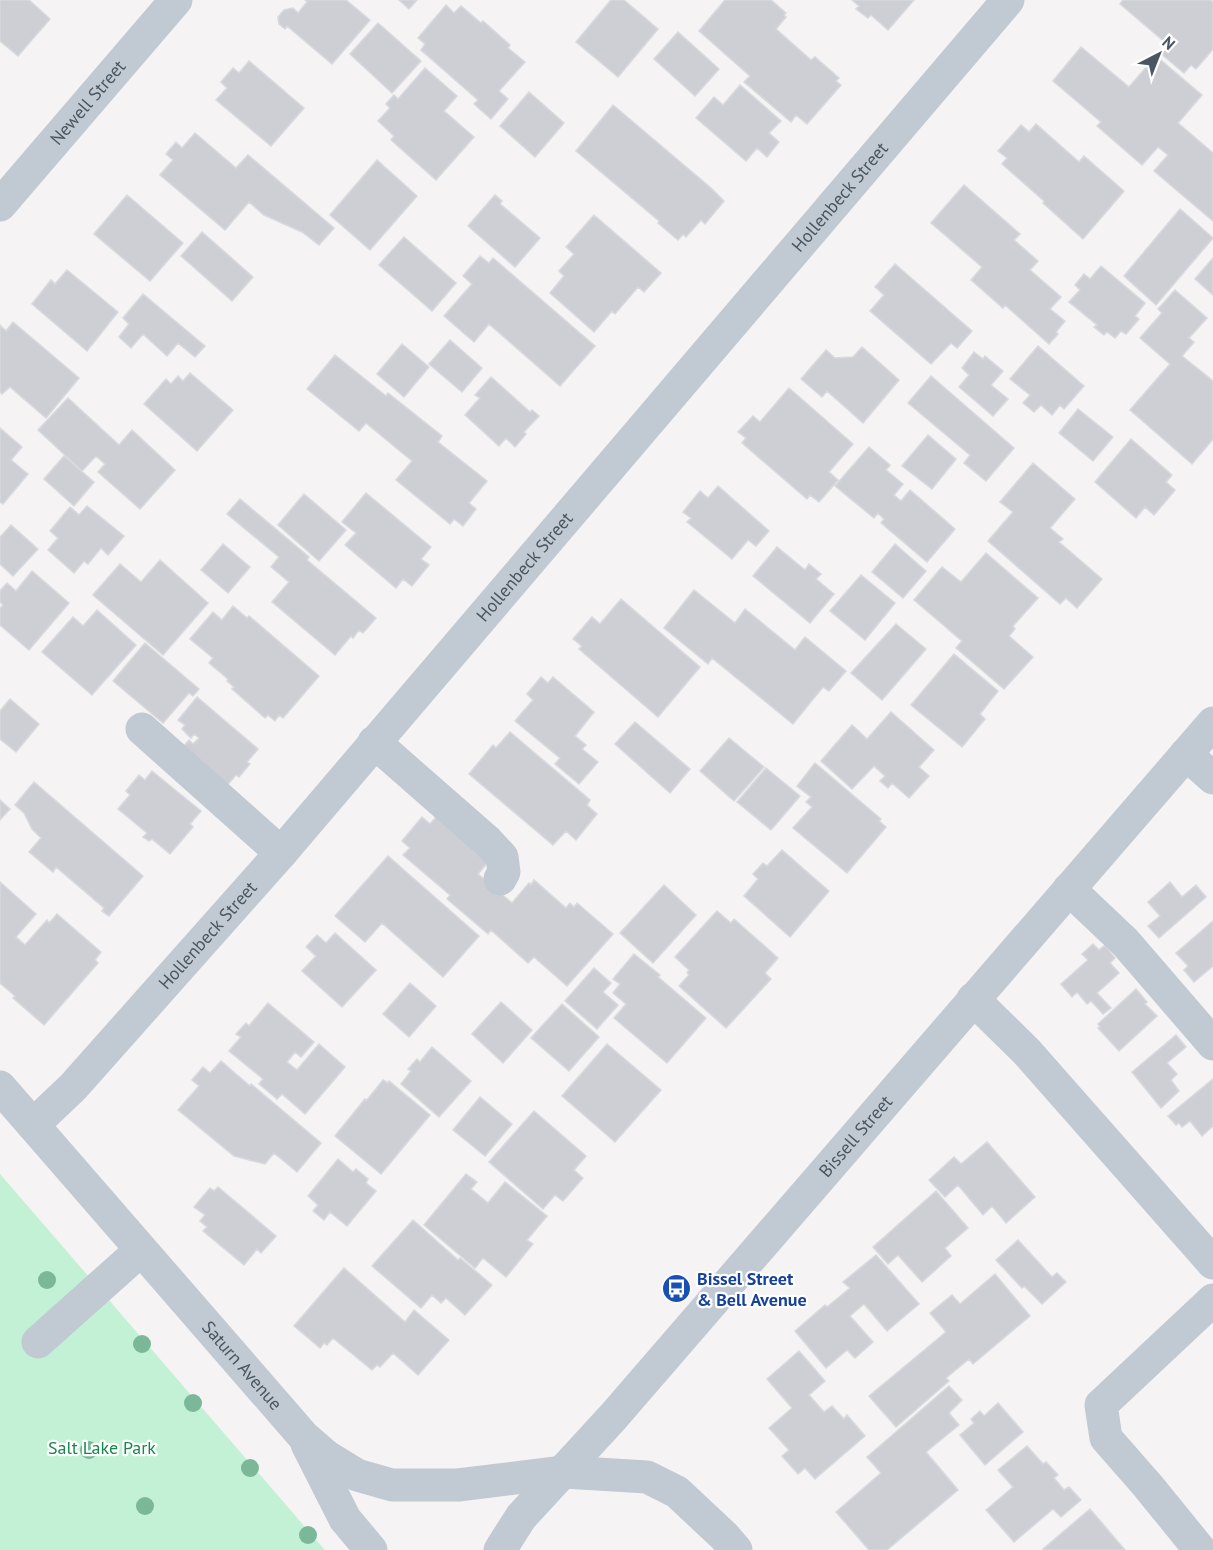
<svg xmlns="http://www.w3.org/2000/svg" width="1213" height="1550" font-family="'PT Sans',sans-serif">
  <rect width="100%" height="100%" fill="#f5f3f3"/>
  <path fill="#c3f1d5" d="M0,1174L325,1550H0Z"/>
  <path fill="#cdcfd5" stroke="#d7d9de" stroke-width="1.5" d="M0,0H29L50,19L18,56L0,41Z
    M305,0H346L370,20L332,64L287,26L285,29L279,24L278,17L284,10L293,8L298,13L307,2Z
    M399,0H417L409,9Z
    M611,0H624L658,29L618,77L576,42Z
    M725,0H771L786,13L784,15L786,17L776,29L811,60L815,57L839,78L836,81L841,85L807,124L796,115L791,122L744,82L750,76L699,31Z
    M852,0H914L888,30L871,15L868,18L856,9L859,6Z
    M1123,0H1210L1213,2V49L1196,69L1191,65L1184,73L1160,53L1167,44L1120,4Z
    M446,5L454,13L461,6L481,23L483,21L510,45L508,48L525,62L499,91L508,99L491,119L474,104L478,100L421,50L425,44L418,38Z
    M378,23L421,61L392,93L350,54Z
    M678,32L719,69L695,96L654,59Z
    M1081,47L1129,87L1156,56L1202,95L1178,123L1213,153V221L1154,171L1168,155L1158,147L1142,165L1097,126L1101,122L1053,81Z
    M249,61L304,108L271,146L216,100L227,88L221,82L233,68L239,73Z
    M425,68L457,96L444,111L474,137L436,180L391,140L394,136L378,121L390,108L386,104L394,95L398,99Z
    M740,85L781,121L769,133L779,142L767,157L757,148L746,161L696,118L714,97L723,105Z
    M529,92L564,123L535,157L500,126Z
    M613,105L711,188L724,201L705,224L701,220L686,237L683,234L678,240L658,223L659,221L576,151Z
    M1036,124L1079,162L1084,156L1124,191L1083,239L1043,203L1044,201L1002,164L1007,158L998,151L1021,125L1029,132Z
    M195,133L236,168L248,155L334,228L319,245L302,232L264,215L249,202L225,230L160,175L173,160L166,154L176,142L182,148Z
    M377,160L417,196L370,250L330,215Z
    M964,185L1020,234L1014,240L1038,261L1030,270L1061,297L1050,309L1065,321L1056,332L1058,334L1049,344L1005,305L1003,308L971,280L982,267L931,223Z
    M127,195L183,243L150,281L94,234Z
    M495,195L502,201L500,204L540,238L515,267L468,226Z
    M1180,209L1213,238L1156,305L1124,276Z
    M594,215L661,273L644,292L638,287L615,314L612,311L594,332L550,293L564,276L559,271L574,254L566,247Z
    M202,232L253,277L232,301L181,256Z
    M404,237L456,283L432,311L379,265Z
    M480,256L489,263L493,258L595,346L560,386L489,324L474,342L444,316L472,284L463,276Z
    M1213,258V295L1195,279Z
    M895,264L972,331L957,348L951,343L931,364L870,311L884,295L875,287Z
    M1101,266L1145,303L1135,316L1139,319L1126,334L1121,331L1115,338L1107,332L1104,335L1094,327L1097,325L1069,302L1080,290L1075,285L1084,274L1090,279Z
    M67,270L118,312L87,351L32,304L51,280L55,284Z
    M1175,290L1207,318L1189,338L1194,342L1182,356L1213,381V439L1192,464L1130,410L1170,364L1140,338L1162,313L1158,309Z
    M143,294L205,346L195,357L178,343L167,356L143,334L131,348L119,337L129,324L123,318Z
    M13,322L79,378L46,418L10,387L2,394L0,392V325L6,331Z
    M450,340L482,368L462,392L429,364Z
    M402,344L429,367L404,397L377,374Z
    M1038,346L1084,386L1064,409L1060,405L1052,415L1041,405L1034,412L1023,403L1030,395L1010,379Z
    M862,347L899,380L863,423L827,391L822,397L801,379L826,350L835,358L853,357Z
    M974,352L983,359L985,356L1003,371L991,385L1008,399L993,416L959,387L969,375L962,368Z
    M335,355L386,396L388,393L442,436L438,442L487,481L469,503L476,509L463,526L454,519L450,524L396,480L412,461L366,423L359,431L307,389Z
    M190,373L233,410L197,451L144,404L166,379L171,384L178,376L183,381Z
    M931,376L1014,448L986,481L964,463L970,455L908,403Z
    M491,377L530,412L532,410L539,416L524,432L526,434L515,447L506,438L499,446L465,415L480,398L475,395Z
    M789,388L853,444L829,472L838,480L819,502L810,495L807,499L742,443L746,438L738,432L753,416L760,422Z
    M68,398L119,445L132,430L175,470L140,509L98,472L105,464L96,456L82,471L38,430Z
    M1078,409L1113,437L1093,461L1059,433Z
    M0,428L22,447L11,460L28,474L3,504L0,502Z
    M928,435L956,459L932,489L902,466Z
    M1131,439L1172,475L1166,482L1175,490L1154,515L1145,507L1136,518L1095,482Z
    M869,447L890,465L886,470L903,484L894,495L901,501L910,490L955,529L927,562L881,523L884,519L878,513L874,518L835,486Z
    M64,456L94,482L74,506L44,479Z
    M1033,463L1075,499L1050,528L1063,539L1059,542L1102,579L1077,608L1066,598L1060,604L988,541L1013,512L1000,502Z
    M718,486L769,531L756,546L748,540L732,559L687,522L691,518L683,512L700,491L708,498Z
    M366,493L431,547L421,559L429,565L412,586L403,579L396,588L345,545L356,533L342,522Z
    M304,494L346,530L319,561L278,525Z
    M240,499L309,557L307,560L376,618L363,633L359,630L353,638L351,636L335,655L272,602L289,582L271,567L279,557L227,514Z
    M87,506L124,536L108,555L101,548L88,564L84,561L74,573L48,550L58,538L50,531L70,507L79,515Z
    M11,525L38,549L13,576L0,564V537Z
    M223,544L250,567L228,593L201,570Z
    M895,544L926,571L903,598L872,572Z
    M777,547L805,570L809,564L821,574L816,579L834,594L810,623L753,576Z
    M986,553L1038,598L1013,626L1015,629L1009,636L1033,657L1004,689L956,648L962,641L914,600L942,567L961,582Z
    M160,560L208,603L163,655L93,595L120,564L141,582Z
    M32,571L69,603L29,650L0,625V608L3,605L0,602V591L7,583L16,591Z
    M861,575L895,603L865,640L830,611Z
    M694,590L735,623L745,609L795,650L805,637L846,671L829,691L823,687L793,724L712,658L708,664L664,628Z
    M621,599L700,667L658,717L579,649L582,646L573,639L592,617L600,624Z
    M233,606L247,618L249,616L319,676L283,718L279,715L275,721L268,715L265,718L232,689L234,687L227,681L228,679L209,663L213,658L190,639L213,612L222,620Z
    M97,610L136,645L92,695L42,652L73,617L83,626Z
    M896,624L926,649L882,700L851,673Z
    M145,643L199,689L193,696L189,693L163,723L113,681Z
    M954,654L998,691L980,714L985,719L962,747L911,705Z
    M541,677L548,683L553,677L594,712L575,736L586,745L582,749L598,762L579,784L555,764L560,758L515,721L533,700L527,694Z
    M197,697L258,749L247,762L250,764L239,777L236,775L224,789L183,747L189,740L193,744L199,738L194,734L191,738L182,729L185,725L178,720Z
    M10,699L39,724L16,752L0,739V711Z
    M891,712L934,750L919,767L929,776L909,798L892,783L888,788L880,781L885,776L874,766L852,789L821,761L852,725L867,739Z
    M635,722L690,769L670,793L615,744Z
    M510,732L590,800L587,805L597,814L576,840L566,831L553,845L469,774L493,745L496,748Z
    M729,738L764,767L734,801L700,771Z
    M815,763L881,819L879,821L886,827L847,873L793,828L812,807L806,802L811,797L797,786Z
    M766,768L800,796L771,830L737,802Z
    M152,771L201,811L190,824L193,827L170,854L152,839L149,841L143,837L147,833L118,809L130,795L126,791L139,775L145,780Z
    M34,782L143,876L109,916L102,911L104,908L56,867L53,872L29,852L41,838L32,829L24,813L15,805Z
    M0,800L10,809L0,820Z
    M422,817L430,824L436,817L488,862L478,874L512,903L529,883L531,885L534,880L566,908L570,903L574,907L577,903L613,934L567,986L534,957L528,963L491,930L488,934L447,899L450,895L403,855L410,848L402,841Z
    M782,850L829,891L790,937L744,896L758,879L753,874L763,863L767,866Z
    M388,856L479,936L443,977L382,923L365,942L335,916Z
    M0,882L36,914L16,937L25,945L47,920L49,923L57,914L101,952L95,960L98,963L44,1025L13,998L15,996L0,983Z
    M1170,882L1182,897L1196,885L1206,897L1159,938L1148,926L1160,916L1148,902Z
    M664,885L696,915L653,963L620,933Z
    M717,911L731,923L734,919L778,958L765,973L771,979L726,1028L679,986L689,975L687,973L689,970L675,957Z
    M1213,921V966L1194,982L1184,970L1188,966L1176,953Z
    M335,933L376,970L342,1007L302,971L316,956L306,947L317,935L326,943Z
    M1093,944L1099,950L1105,945L1115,958L1110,963L1119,973L1097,993L1111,1008L1103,1014L1091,1001L1087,1004L1077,992L1072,997L1061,984L1088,960L1082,954Z
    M634,954L660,975L658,977L706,1018L667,1063L614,1018L626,1004L613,993L620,984L613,979Z
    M594,968L611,983L603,992L618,1005L597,1029L565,1001Z
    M410,983L436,1006L409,1037L383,1014Z
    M1136,989L1147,1002L1145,1004L1157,1016L1119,1051L1098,1028L1100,1027L1098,1024Z
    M501,1002L532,1030L503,1063L472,1034Z
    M268,1003L314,1042L301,1057L295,1052L287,1062L297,1070L319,1044L345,1067L305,1114L282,1094L277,1099L259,1084L263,1079L229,1051L241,1037L236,1034L246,1023L249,1026Z
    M562,1004L599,1037L569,1071L531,1038Z
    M1176,1035L1186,1047L1167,1063L1177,1074L1171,1080L1179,1091L1161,1108L1132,1072Z
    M607,1044L661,1090L615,1142L562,1096Z
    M432,1047L471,1081L439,1117L401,1084L411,1071L408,1069L417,1059L420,1062Z
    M221,1061L250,1086L251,1084L321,1143L297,1172L274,1153L265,1164L234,1156L178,1110L199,1086L192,1080L203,1067L210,1073Z
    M1213,1079V1126L1202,1136L1190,1121L1182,1127L1179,1123L1176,1125L1168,1116Z
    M383,1080L388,1083L389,1081L430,1115L381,1174L335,1136L365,1099L367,1100Z
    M480,1097L512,1124L485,1156L453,1130Z
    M534,1111L586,1156L574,1170L583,1178L563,1201L555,1195L543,1209L489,1162Z
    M987,1142L1035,1197L1006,1223L992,1206L983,1215L958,1185L945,1197L929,1180L954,1157L961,1164Z
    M338,1159L353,1172L356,1169L368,1179L366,1183L376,1191L347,1226L330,1212L324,1220L313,1211L318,1205L308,1196Z
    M466,1174L477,1182L471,1189L488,1203L505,1182L547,1216L527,1240L533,1244L506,1277L483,1258L475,1268L424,1225Z
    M218,1187L276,1236L261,1253L257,1249L244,1265L203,1231L207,1227L200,1221L205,1215L194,1207L210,1188L214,1191Z
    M936,1191L968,1228L945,1248L951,1256L922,1282L898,1255L888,1264L873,1247Z
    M413,1220L458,1260L460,1258L492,1285L465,1315L446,1298L441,1303L432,1295L421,1308L372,1266Z
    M1018,1240L1052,1277L1057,1273L1066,1282L1042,1304L1024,1286L1022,1288L996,1260Z
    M876,1255L919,1304L887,1331L864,1304L850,1316L873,1342L855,1358L847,1350L826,1368L795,1331L825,1305L827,1307L850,1288L843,1282Z
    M344,1268L405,1322L414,1310L449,1340L418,1375L393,1353L380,1367L377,1365L372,1370L333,1338L327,1345L324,1343L320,1348L294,1326Z
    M995,1274L1030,1316L973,1364L969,1359L946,1378L949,1381L896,1427L869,1396L946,1332L930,1313L952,1295L960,1304Z
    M799,1351L825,1381L809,1395L824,1412L832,1406L844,1419L847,1415L865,1436L815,1479L805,1468L798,1474L782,1456L789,1450L769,1428L792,1408L767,1379Z
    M949,1386L962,1400L949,1413L959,1425L926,1452L958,1490L887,1550H869L836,1512L881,1473L867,1457Z
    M998,1403L1023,1432L985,1465L960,1435L974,1423L971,1419L980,1411L984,1416Z
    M1027,1446L1043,1464L1046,1462L1058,1475L1054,1478L1064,1490L1069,1487L1081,1500L1061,1517L1053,1509L1014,1542L986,1510L1013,1487L998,1470Z
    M1090,1509L1125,1550H1044L1043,1549Z"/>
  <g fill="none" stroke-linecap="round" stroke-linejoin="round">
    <g stroke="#c1cad2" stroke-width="33">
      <path id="s1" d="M0,205L176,0"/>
      <path d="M142,729L281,853"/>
      <path d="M374,742L487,841L502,857L504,872L500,879"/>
      <path d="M1186,754L1213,778"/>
      <path d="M1069,889L1125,942L1213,1044"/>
      <path d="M973,999L1026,1051L1213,1263"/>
      <path id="s2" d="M0,1087L304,1437L326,1456L357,1475L392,1485H458L564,1472L647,1477L677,1492L724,1536L736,1550"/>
      <path id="s3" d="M33,1125L73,1087L281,853L1008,0"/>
      <path d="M38,1342L141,1250"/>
      <path d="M307,1444L345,1519L371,1550"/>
      <path id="s4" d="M500,1550L521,1517L613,1417L1213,723"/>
      <path d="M1200,1550L1148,1486L1106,1438L1101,1405L1213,1300"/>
    </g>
  </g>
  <g fill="#7bb799">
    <circle cx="47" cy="1280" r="9"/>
    <circle cx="142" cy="1344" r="9"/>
    <circle cx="193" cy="1403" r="9"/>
    <circle cx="89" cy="1450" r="9"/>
    <circle cx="250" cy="1468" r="9"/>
    <circle cx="145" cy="1506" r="9"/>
    <circle cx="308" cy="1535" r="9"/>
  </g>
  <defs>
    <symbol id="bus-disc" viewBox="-11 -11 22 22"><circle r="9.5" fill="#1a4fb4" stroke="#fff"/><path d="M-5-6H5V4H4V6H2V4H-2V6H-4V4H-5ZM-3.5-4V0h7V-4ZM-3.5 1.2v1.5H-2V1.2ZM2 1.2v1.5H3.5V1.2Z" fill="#fff"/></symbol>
  </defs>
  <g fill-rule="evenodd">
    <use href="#bus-disc" x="660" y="1272" width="33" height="33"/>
  </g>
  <g text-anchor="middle" stroke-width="4.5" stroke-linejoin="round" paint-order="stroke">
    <g font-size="18" fill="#4a5661" stroke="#fff">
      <text dy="6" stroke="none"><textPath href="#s1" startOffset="135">Newell Street</textPath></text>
      <text dy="6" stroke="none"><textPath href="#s3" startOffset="1230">Hollenbeck Street</textPath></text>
      <text dy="6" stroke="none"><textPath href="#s3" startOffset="744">Hollenbeck Street</textPath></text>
      <text dy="6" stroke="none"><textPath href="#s3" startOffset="258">Hollenbeck Street</textPath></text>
      <text dy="6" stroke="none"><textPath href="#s4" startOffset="546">Bissell Street</textPath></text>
      <text dy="6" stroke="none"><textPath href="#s2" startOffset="369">Saturn Avenue</textPath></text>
    </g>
    <g font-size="18" font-weight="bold" fill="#164399" stroke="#fff" text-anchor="start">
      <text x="697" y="1285">Bissel Street<tspan x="697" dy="21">&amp; Bell Avenue</tspan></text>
    </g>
    <g font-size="18" fill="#17864f" stroke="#fff">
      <text x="102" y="1454">Salt Lake Park</text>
    </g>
  </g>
  <g transform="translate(1159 54) rotate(42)" stroke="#ffffff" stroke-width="4.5" paint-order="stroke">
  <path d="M0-4.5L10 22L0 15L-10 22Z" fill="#4a5661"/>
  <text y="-9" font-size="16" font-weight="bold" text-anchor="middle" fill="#4a5661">N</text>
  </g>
</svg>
